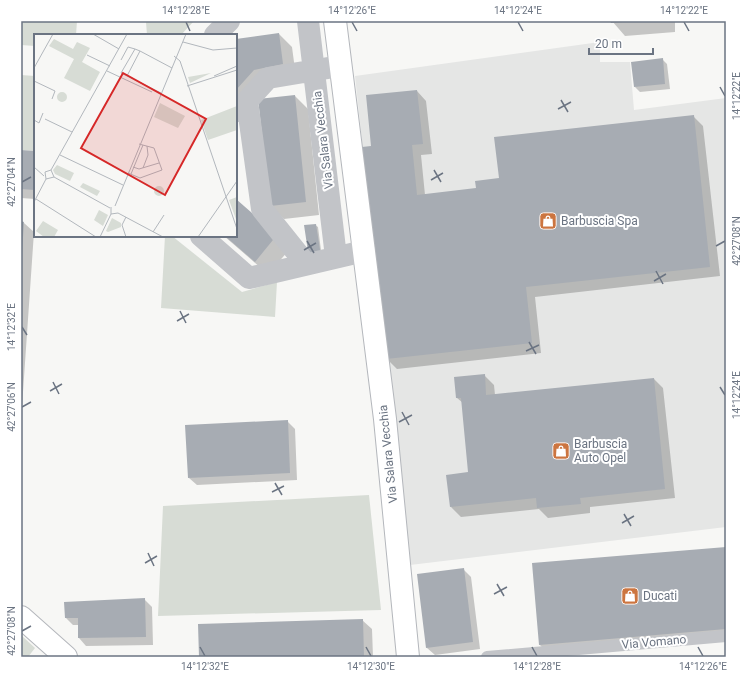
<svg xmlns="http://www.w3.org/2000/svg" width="747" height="678" font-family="Roboto,sans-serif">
  <rect width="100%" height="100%" fill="#f7f7f5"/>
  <path fill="#e5e6e5" d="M600,42V62H630L634,110L726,98V527L410,565L387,374L355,76Z"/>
  <path fill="#d7dcd5" d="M22,21H77L76,35H35V46L21,45Z
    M155,21H194L181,35H147L146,22Z
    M21,75L35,76V151L21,150Z
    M165,236H172L242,292L277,282L275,317L161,308Z
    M369,495L381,610L158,616L163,506Z
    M21,635L35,648L28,657H21Z"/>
  <path fill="#0003" d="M612,21H675V32L625,36Z
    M279,34L292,47L296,77L268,83L236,109V40Z
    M662,59L667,64L670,89L640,92L635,87Z
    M417,91L426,101L432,154L421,155L425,195L477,189L500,179L693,116L703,126L720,276L535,297L541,353L397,369L387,359L373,147Z
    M295,96L308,109L319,215L284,219L271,206Z
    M21,151L35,152V199L21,198Z
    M236,201L290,249L268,274L224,236H236Z
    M21,222L24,223L34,232L21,421Z
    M315,225L318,227L322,258L310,257Z
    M484,375L494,385L495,395L654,379L663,388L675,498L590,507V513L548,518L539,509L461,517L451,507L469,473L463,403L457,398Z
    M287,421L295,429L297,480L197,485L189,478Z
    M726,548V640L549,654L539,644Z
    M463,569L471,577L480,649L435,655L427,648Z
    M144,599L152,607L153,645L86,646L79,638V625H73L66,618Z
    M362,620L372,629L373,657H200Z"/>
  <path fill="#a7acb3" d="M610,21H622V22L611,23Z
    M279,33L283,64L254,70L236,90V39Z
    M663,58L665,84L634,87L631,62Z
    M417,90L423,144L412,145L417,195L476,188L475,181L499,178L494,137L694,115L710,267L526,287L532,343L386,359L362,147L371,146L366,95Z
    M295,95L306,202L270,206L258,99Z
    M21,150L35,151V190L21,189Z
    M236,199L277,235L255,262L225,236H236Z
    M21,221L24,222L22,252H21Z
    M316,224L321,256L309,258L304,225Z
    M485,374L486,395L654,378L665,489L580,498L581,504L537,508L536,498L450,507L446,475L468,472L461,398H456L454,377Z
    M288,420L290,473L188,478L185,425Z
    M726,547V629L539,645L532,563Z
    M464,568L473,642L426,648L417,574Z
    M145,598L146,637L78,638V618H65L64,602Z
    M363,619L364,657H199L198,624Z"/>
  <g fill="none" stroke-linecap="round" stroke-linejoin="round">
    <defs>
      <path id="secondary" d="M335,21L385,419L408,657
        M21,617L66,657"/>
    </defs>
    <use href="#secondary" stroke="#b4b7bc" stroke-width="24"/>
    <path stroke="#c2c4c8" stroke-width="12" d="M487,657L726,636"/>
    <path stroke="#c2c4c8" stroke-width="22" d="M308,21L336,257
      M215,35L229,21
      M247,101L262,209L306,264
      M238,111L268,78L328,68
      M201,236L249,278L364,251"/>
    <use href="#secondary" stroke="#fff" stroke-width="22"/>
  </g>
  <path fill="none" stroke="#6b7482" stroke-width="1.5" d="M186,22L190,31M352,22L357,31M518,22L523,31M684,22L689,31M720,87L725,96M561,100L568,112M558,109L571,102M434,170L441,182M431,180L443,173M22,182L31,177M307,241L314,253M716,246L725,241M304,250L316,243M656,271L663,284M654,281L666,274M180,311L186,323M177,321L189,314M22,327L27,335M529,342L536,354M526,351L539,345M53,382L59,394M720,387L725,395M50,391L62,384M22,407L31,402M402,412L409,425M399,422L412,415M275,483L282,495M272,492L284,486M624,514L631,526M622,523L634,516M148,553L154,566M145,563L157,556M497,584L504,596M494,594L507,587M22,631L31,626M200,647L205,656M366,647L371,656M532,647L537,656M698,647L703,656"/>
  <defs>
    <symbol id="shop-square" viewBox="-11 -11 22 22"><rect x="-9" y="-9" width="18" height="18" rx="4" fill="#cc7540" stroke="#fff"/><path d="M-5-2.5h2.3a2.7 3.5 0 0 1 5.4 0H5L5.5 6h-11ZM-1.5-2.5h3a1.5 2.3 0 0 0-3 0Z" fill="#fff"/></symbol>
  </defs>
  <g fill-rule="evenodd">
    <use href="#shop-square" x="538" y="211" width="20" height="20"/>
    <use href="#shop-square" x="551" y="441" width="20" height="20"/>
    <use href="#shop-square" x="620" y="586" width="20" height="20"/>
  </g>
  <g text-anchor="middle" stroke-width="4" stroke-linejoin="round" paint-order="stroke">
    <g font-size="12" fill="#6b7482" stroke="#fff">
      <text transform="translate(323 140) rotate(-97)" y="4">Via Salara Vecchia</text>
      <text transform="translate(388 454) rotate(-96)" y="4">Via Salara Vecchia</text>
      <text transform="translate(654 642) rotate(-5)" y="4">Via Vomano</text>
    </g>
    <g font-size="12" fill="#6b7482" stroke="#fff" text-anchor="start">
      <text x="561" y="225">Barbuscia Spa</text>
      <text x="574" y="448">Barbuscia<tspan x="574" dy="14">Auto Opel</tspan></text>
      <text x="643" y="600">Ducati</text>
    </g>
  </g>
  <g transform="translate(34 34)">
    <rect width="203" height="203" fill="#f7f7f5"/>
    <path d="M20,5L39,15L43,8L56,14L48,28L66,38L56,57L30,44L40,25L15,12ZM177,39L156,49L154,43ZM23 63a5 5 0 1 1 10 0a5 5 0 1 1-10 0ZM126,69L151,82L144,94L120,83ZM203,72V96L174,106L167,86ZM23,131L40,139L36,147L21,140L19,136ZM49,149L66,157L63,162L46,153ZM120 157a5 5 0 1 1 10 0a5 5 0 1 1-10 0ZM203,163V188L195,166ZM65,176L74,181L69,192L60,186ZM78,184L87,189V193L74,198L72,197ZM9,187L24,196L20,203H10L2,197Z" fill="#d7dcd5"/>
    <path fill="none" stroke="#b2b7bd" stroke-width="1" d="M59,0L85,15M149,8L179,16L203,14M106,17L138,34M53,21L76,32M140,22L146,27L203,195M87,26L94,13L101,15M0,34L19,0M73,37L118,58M93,42L106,17L101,15L87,39L127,59M180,42L203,32M0,47L21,57L18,65M153,52L203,36M11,85L38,98M0,86L5,89L9,79M26,121L89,151M0,133L10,142M99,133L105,135L125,129M109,134L114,121L113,112M17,136L93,0M94,139L106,144L128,136L120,114L105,110M97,140L109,111M20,143L76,174M12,145L20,143L17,136M12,145L11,138L17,136M2,165L62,203M0,168L12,145M81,172L152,0M77,173V180L84,179M84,179L129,203M119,198L130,181M66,203L77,180M92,203L88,191L92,183M164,203L203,147"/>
    <path fill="#d62828" fill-opacity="0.15" stroke="#d62828" stroke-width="2" d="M89,39L172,85L131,161L47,114Z"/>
    <rect width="203" height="203" fill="none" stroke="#6b7482" stroke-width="2"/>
  </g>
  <rect width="747" height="678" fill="none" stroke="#ffffff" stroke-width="44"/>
  <path d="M589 48v6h64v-6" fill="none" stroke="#6b7482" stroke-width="2"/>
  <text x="595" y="48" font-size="12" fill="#6b7482" stroke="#ffffff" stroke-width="3" paint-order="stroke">20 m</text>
  <rect x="22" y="22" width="703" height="634" fill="none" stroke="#6b7482" stroke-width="1.5"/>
  <g font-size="10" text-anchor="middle" fill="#6b7482">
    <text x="186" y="14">14°12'28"E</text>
    <text x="352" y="14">14°12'26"E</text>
    <text x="518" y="14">14°12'24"E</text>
    <text x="684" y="14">14°12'22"E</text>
    <text transform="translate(736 96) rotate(-90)" y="4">14°12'22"E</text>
    <text transform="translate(11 182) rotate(-90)" y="4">42°27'04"N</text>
    <text transform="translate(736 241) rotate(-90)" y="4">42°27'08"N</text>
    <text transform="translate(11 327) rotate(-90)" y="4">14°12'32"E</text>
    <text transform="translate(736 395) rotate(-90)" y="4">14°12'24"E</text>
    <text transform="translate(11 407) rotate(-90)" y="4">42°27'06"N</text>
    <text transform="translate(11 631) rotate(-90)" y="4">42°27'08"N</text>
    <text x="205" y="670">14°12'32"E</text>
    <text x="371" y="670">14°12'30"E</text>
    <text x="537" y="670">14°12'28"E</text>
    <text x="703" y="670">14°12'26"E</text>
  </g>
</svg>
